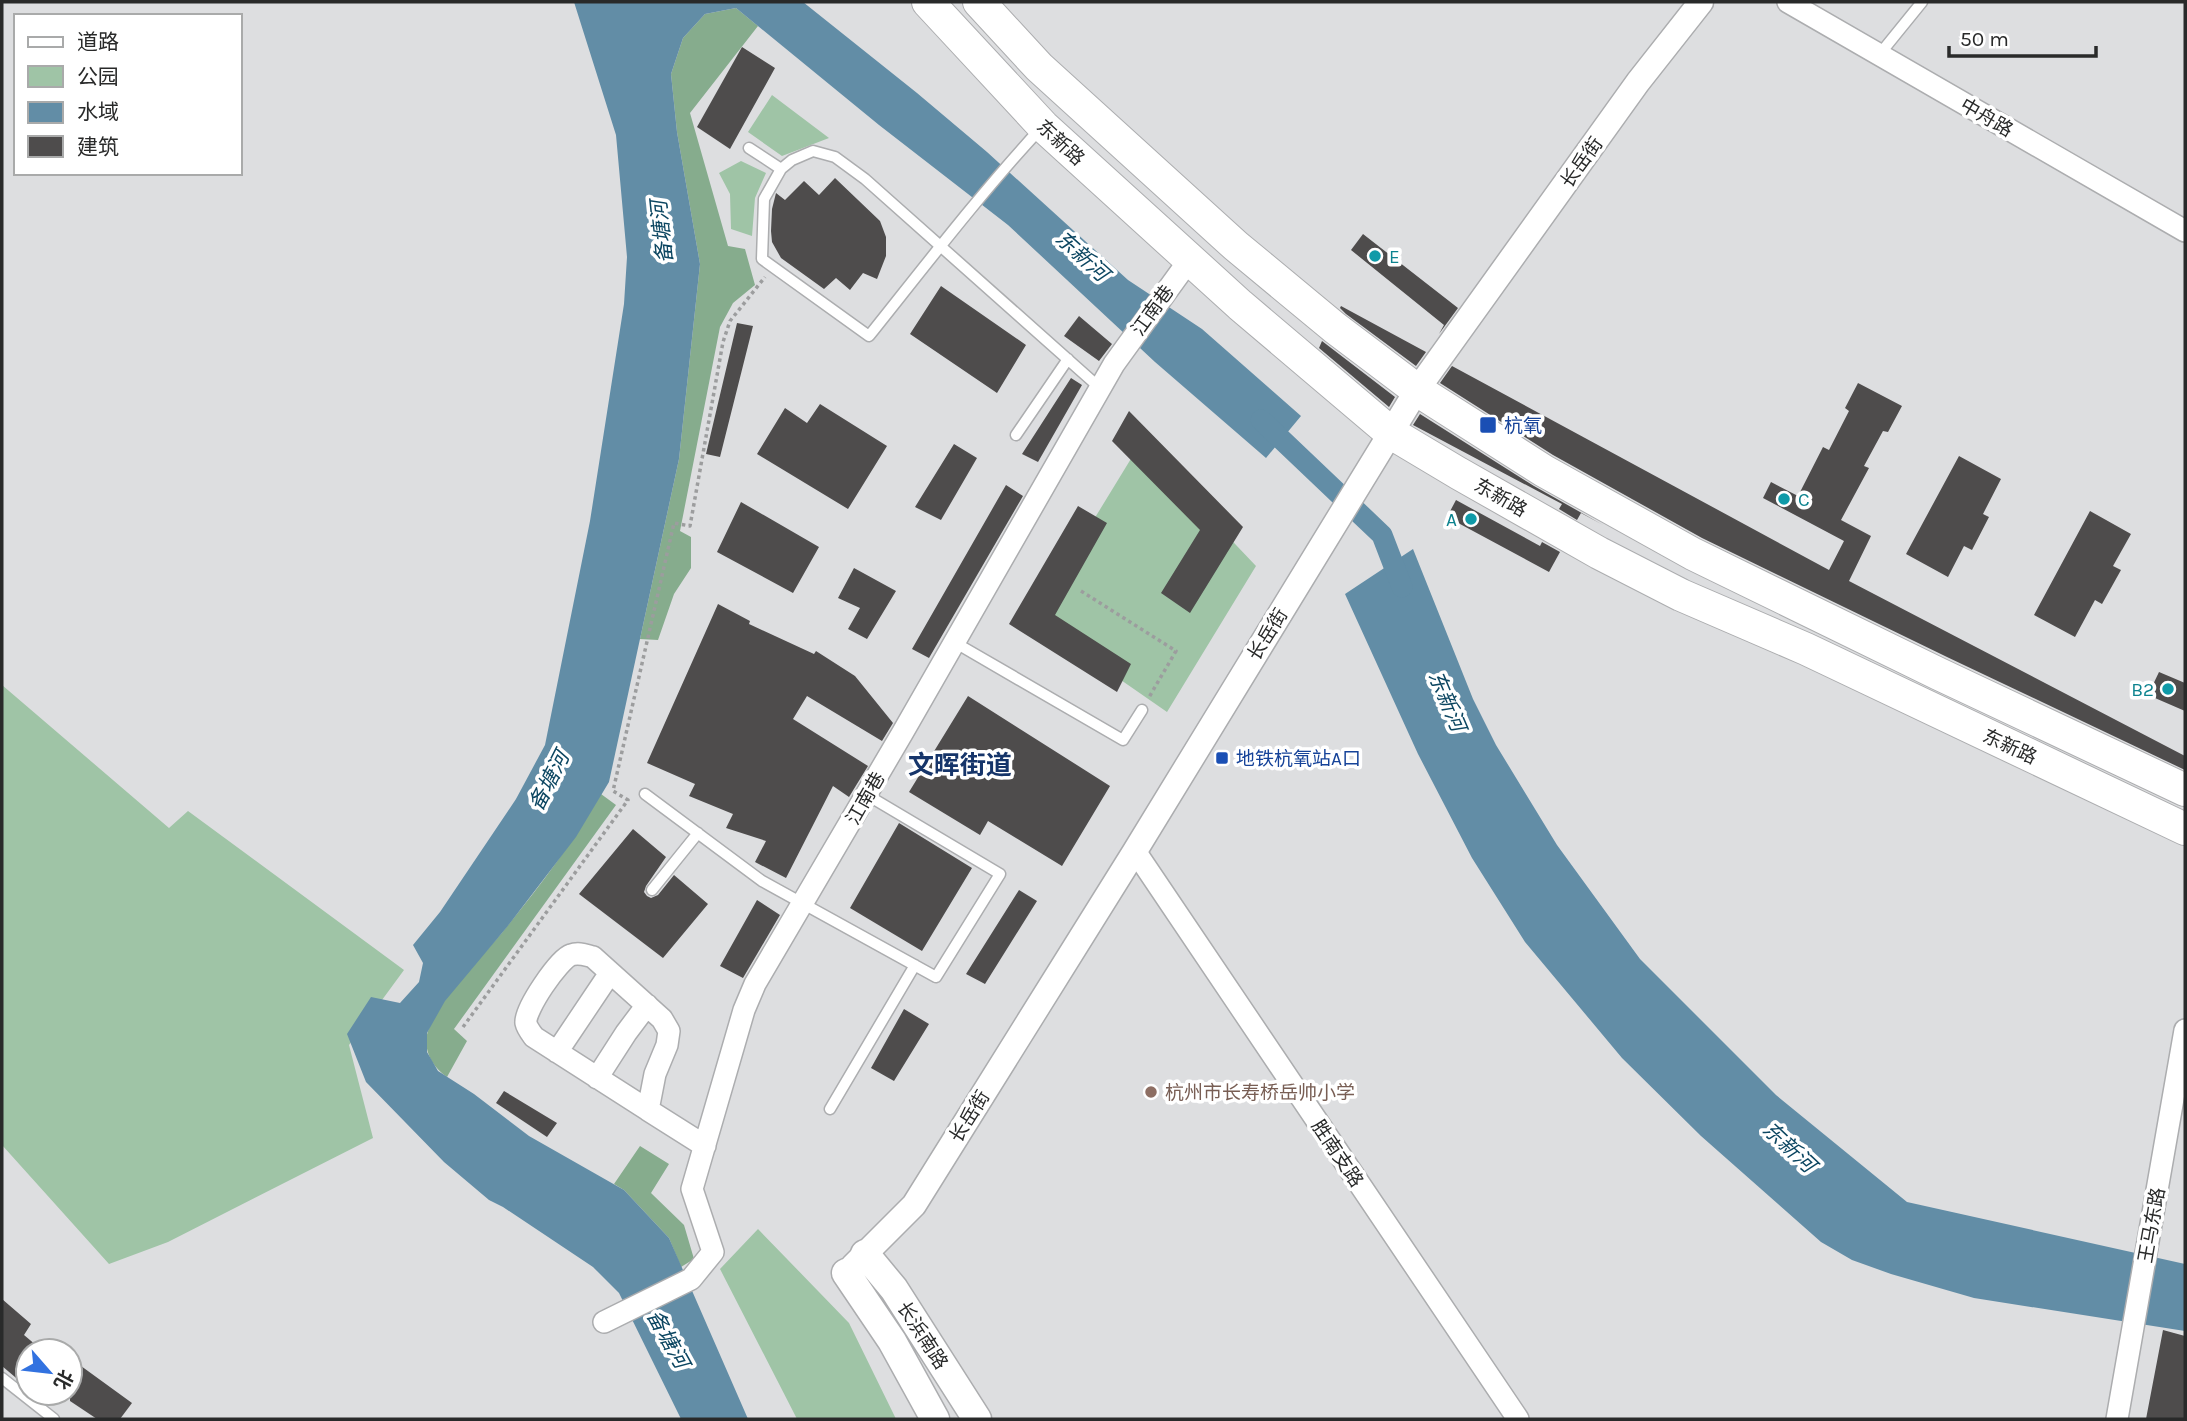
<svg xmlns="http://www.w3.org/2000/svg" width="2187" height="1421" font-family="Karla,'Noto Sans SC',sans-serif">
  <rect width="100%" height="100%" fill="#dddee0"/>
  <path fill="#9fc4a6" d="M772,95L829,138L782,156L748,132Z
    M741,161L766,173L755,198L752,236L731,229L730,194L719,173Z
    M1140,444L1256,566L1167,712L1033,619Z
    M2,685L169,828L188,811L404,970L349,1045L373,1138L168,1242L109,1264L2,1145Z
    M758,1229L849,1323L896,1419H797L720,1269Z"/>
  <path fill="#86ac8d" d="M736,8L758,26L690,113L728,246L745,249L755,285L733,303L720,327L680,531L691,537V568L674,594L658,640L640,639L679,459L700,264L677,132L671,74L683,38L705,14Z
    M601,794L616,805L454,1029L467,1041L447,1077C432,1067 422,1049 428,1031C442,994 480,960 505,929C540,886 573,842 601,794Z
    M640,1146L669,1164L651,1193L684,1225L694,1259L681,1267L669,1238L624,1190L614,1184Z"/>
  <path fill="#628da6" d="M574,2H803L917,93L987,152L1128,280L1202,329L1301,416L1266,458L1155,362L1008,225L879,125L736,8L705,14L683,38L671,74L677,132L700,264L679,459L609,782L576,837L507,927L445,1001L427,1033V1052L438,1071L474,1094L529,1136L624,1190L669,1238L748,1419H681L619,1293L593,1267L503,1207L489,1200L444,1162L366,1082L347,1034L371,997L400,1003L419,982L423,963L413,945L440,912L516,799L545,745L590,521L624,304L627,257L616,135Z
    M1413,549L1473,699L1496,745L1557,845L1640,959L1776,1095L1907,1202L2185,1264V1331L1974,1298L1891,1274L1852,1260L1821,1242L1701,1136L1622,1058L1525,942L1472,858L1418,754L1345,594Z"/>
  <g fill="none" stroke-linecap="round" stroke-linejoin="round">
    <path stroke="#628da6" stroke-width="21" d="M1261,420L1382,535L1402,587"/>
  </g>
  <path fill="#4e4c4c" d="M742,47L775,68L730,149L697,127Z
    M835,178L880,221L886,237V256L877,279L863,273L850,290L836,278L824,289L781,258L772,242L771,231L772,209L776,193L785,200L804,181L819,195Z
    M1363,234L1458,308L1439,334L1444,325L1351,250Z
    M941,286L1026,345L997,393L910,334Z
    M1341,306L1426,352L1416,366L1346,314L1340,308Z
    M1079,316L1112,344L1099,361L1064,336Z
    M737,323L753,326L720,457L706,454Z
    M1322,341L1395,397L1389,407L1319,348Z
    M1452,366L1829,570L1844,541L1763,498L1771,482L1798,496L1823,447L1829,450L1849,411L1845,408L1858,383L1902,406L1888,432L1883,431L1864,466L1869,468L1841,520L1871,536L1849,581L2185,756V770L1947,657L1702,538L1553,455L1440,383Z
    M1071,378L1082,385L1038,462L1022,454Z
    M820,404L887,446L848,509L757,454L785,408L807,423Z
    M1129,411L1243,527L1190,613L1161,593L1200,530L1112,441Z
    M1420,414L1534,486L1603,525L1581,513L1577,520L1559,509L1562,504L1413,425Z
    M954,444L977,458L941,520L915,507Z
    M1959,456L2001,479L1983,514L1989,517L1972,550L1964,546L1948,577L1906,554Z
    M1006,485L1023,496L929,658L912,649Z
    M1456,500L1540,546L1542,542L1560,552L1549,572L1447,517Z
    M741,502L819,547L793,593L717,552Z
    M1078,506L1107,523L1055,615L1131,664L1117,692L1009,624Z
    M2090,511L2131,534L2113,566L2121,570L2102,604L2095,600L2075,637L2034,615Z
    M854,568L896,591L867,639L848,629L860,608L838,598Z
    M718,604L750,621L749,624L814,654L816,651L855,676L893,723L882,741L807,696L793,719L868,766L849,797L833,786L786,878L755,862L766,841L726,828L733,814L689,796L695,784L647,763Z
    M2159,672L2185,683V711L2148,695Z
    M968,696L1110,786L1062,866L988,821L980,835L909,792Z
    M899,823L972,868L922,951L850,908Z
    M633,829L666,857L646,886L644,892L647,896L651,898L658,895L674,875L708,904L663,958L579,894Z
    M1019,890L1037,901L985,984L966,974Z
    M757,900L780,915L743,978L720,966Z
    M904,1009L929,1024L894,1081L871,1068Z
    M504,1091L557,1123L547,1137L496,1103Z
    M2,1299L31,1324L24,1335L43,1351H28V1388L2,1366Z
    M2163,1330L2185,1336V1419H2146Z
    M70,1358L132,1403L120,1419H97L70,1401Z"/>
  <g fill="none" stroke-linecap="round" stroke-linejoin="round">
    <defs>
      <path id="service" d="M1879,55L1922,2
        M1041,128C980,194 925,266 869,336L762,259L764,199L781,169L792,160L813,151L835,157L865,179L1100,388
        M749,148L781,169
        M1016,435L1068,359
        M954,642L1123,740L1142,710
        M645,794L762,881L936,977L1000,874L867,795
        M652,890L698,833
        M830,1109L915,965
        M2,1378L54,1419"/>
      <path id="minor" d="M1788,2L2185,231
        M1135,851L1518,1419
        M557,1052L610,973
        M597,1078L626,1033L647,1005
        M648,1110L534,1037C531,1033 527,1028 526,1023C524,1010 559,959 571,955C579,952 585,955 593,957L662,1019L669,1031L667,1045L655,1074L648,1110L705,1146
        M604,1322L691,1279L713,1252L692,1189L744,1010L755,984L903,732L1114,364L1190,259
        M2117,1419L2185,1030"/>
      <path id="tertiary" d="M853,1266L914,1205L1135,851L1417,390L1638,82L1701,2"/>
      <path id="secondary" d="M865,1254L894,1289L977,1419
        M846,1273L892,1341L935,1419"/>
      <path id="primary" d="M928,2L1043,126L1240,305L1391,433L1458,473L1599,553L1681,595L1806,649L2185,829
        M979,2L1039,67L1236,246L1335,328L1417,390L1544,471L1693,554L1939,674L2185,790"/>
    </defs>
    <use href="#service" stroke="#acadaf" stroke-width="13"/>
    <use href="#minor" stroke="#acadaf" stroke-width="24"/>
    <use href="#tertiary" stroke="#acadaf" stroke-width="27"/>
    <use href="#secondary" stroke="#acadaf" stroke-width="31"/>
    <use href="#primary" stroke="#acadaf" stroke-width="34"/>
    <path stroke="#9c9d9e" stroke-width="3.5" stroke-dasharray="3.5 3.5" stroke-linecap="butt" d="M1081,591L1176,651L1148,699
      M463,1027L628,800L613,791L674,523L690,526L723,342L730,321L765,277"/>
    <use href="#service" stroke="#fff" stroke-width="10"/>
    <use href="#minor" stroke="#fff" stroke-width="21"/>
    <use href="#tertiary" stroke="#fff" stroke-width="24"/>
    <use href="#secondary" stroke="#fff" stroke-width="28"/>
    <use href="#primary" stroke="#fff" stroke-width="32"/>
  </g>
  <g fill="#0f9aa8" stroke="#fff" stroke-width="2.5">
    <circle cx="1375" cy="256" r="7"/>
    <circle cx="1784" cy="499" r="7"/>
    <circle cx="1471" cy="519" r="7"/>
    <circle cx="2168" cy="689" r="7"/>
  </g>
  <g fill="#1a4fb4" stroke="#fff" stroke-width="2.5">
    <rect x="1479" y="416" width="18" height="18" rx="3.5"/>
    <rect x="1215" y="751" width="14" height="14" rx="3.5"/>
  </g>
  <circle fill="#8d6e63" stroke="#fff" stroke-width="2.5" cx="1151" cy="1092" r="7"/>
  <g text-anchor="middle" stroke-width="7" stroke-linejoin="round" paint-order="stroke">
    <g font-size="19" fill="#292a2a" stroke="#fff">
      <text transform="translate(1987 117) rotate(30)" y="7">中舟路</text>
      <text transform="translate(1061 142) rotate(43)" y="7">东新路</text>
      <text transform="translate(1581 162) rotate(-54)" y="7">长岳街</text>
      <text transform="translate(1152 310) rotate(-54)" y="7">江南巷</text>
      <text transform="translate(1501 497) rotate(30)" y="7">东新路</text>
      <text transform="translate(1267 634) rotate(-58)" y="7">长岳街</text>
      <text transform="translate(2010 746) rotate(25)" y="7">东新路</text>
      <text transform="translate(865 798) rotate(-60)" y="7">江南巷</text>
      <text transform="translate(969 1116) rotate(-58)" y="7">长岳街</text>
      <text transform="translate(1338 1153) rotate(56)" y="7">胜南支路</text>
      <text transform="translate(2151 1225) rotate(-80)" y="7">王马东路</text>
      <text transform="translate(923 1335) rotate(57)" y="7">长浜南路</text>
    </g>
    <g font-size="19" fill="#0d838f" stroke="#fff" text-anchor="start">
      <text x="1389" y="263">E</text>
      <text x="1798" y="506">C</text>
      <text x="1457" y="526" text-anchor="end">A</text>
      <text x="2154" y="696" text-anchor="end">B2</text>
    </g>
    <g font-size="19" fill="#164399" stroke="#fff" text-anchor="start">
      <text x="1504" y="432">杭氧</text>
      <text x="1236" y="765">地铁杭氧站A口</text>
    </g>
    <g font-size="19" fill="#785e54" stroke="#fff" text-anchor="start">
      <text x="1165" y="1099">杭州市长寿桥岳帅小学</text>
    </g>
    <g font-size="21" font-style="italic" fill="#0c4661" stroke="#fff">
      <text transform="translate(662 232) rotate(-96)" y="7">备塘河</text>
      <text transform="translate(1082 256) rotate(42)" y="7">东新河</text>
      <text transform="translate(1447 701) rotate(67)" y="7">东新河</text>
      <text transform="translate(549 781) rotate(-63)" y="7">备塘河</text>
      <text transform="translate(1789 1147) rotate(43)" y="7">东新河</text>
      <text transform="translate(668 1339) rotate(61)" y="7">备塘河</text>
    </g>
    <g font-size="26" font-weight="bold" fill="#16356a" stroke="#fff">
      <text x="960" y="774">文晖街道</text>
    </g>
  </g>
  <rect width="2187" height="1421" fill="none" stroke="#292a2a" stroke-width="7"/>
  <rect x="14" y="14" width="228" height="161" fill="#ffffff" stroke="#a9aaaa" stroke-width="2"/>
  <rect x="28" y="37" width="35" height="10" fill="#ffffff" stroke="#a9aaaa" stroke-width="2"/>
  <text x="77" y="49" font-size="21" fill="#292a2a">道路</text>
  <rect x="28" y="66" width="35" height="21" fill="#9fc4a6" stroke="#a9aaaa" stroke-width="2"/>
  <text x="77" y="84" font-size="21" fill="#292a2a">公园</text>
  <rect x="28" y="102" width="35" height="21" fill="#628da6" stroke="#a9aaaa" stroke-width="2"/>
  <text x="77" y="119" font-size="21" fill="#292a2a">水域</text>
  <rect x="28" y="136" width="35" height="21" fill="#4e4c4c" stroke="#a9aaaa" stroke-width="2"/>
  <text x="77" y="154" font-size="21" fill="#292a2a">建筑</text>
  <g transform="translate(49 1372) rotate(118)"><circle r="33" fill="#ffffff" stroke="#a9aaaa" stroke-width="2"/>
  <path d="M0-5L12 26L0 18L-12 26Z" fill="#3272e0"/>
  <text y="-10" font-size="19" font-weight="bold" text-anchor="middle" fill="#292a2a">北</text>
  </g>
  <path d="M1949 46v10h147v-10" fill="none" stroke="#292a2a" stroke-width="3.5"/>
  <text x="1960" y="46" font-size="21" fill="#292a2a" stroke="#ffffff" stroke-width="5" paint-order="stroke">50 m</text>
</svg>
